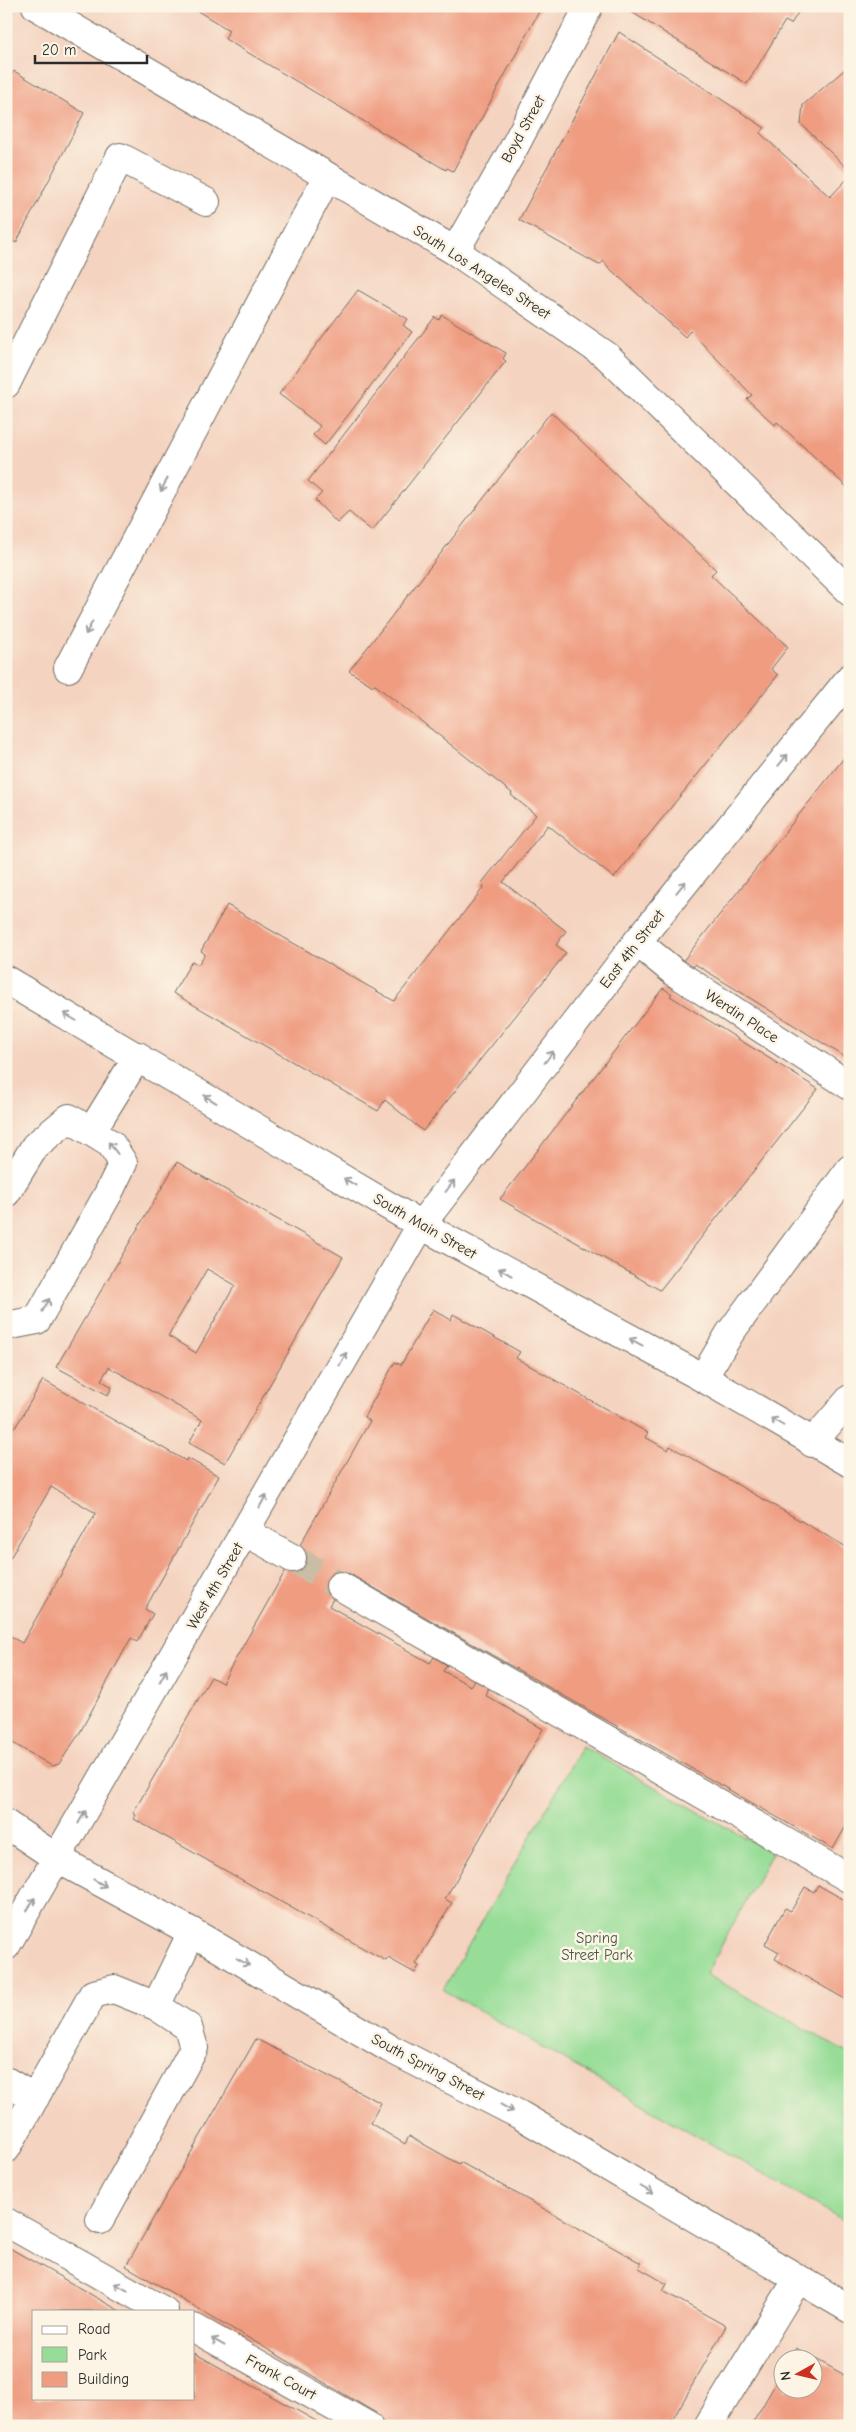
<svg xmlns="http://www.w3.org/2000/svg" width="856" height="2432" font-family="'Comic Neue',sans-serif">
  <rect width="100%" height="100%" fill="#fcf5e5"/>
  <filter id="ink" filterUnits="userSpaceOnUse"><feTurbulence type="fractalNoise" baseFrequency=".02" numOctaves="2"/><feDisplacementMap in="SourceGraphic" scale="10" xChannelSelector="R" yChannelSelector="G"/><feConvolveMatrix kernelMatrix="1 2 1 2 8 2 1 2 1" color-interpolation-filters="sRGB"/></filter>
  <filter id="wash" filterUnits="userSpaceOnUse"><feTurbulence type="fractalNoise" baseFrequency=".0096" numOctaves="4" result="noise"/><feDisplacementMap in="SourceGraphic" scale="20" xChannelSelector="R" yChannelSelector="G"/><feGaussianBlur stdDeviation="1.12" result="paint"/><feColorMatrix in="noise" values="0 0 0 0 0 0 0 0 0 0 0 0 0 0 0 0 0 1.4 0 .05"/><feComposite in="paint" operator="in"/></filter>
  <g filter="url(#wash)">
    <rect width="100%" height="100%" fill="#f2e1c2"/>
    <path fill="#f4d3c0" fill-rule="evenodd" d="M6,6H850V2426H6ZM34,2311H194V2398H34ZM784,2360H814V2390H784Z"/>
    <path fill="#97dd97" stroke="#618461" d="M582,1746L772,1853L706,1974L850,2054V2224L443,1990Z"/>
    <g id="blocks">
      <path fill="#ef9c81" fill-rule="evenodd" d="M189,6H542L453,171L447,168L446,170L225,39L229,30Z
        M632,6H802L791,24L785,21L747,84L630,11Z
        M619,32L765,128L760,133L830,197L850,176V490L777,422L775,425L747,399L752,395L690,331L685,337L608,267L604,261L599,265L519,220Z
        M850,65V171L801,124L803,105Z
        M14,71L84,113L16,243L6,237V85Z
        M358,290L408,319L403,325L412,332L325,445L313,435L320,426L279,394Z
        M442,315L506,353L503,359L506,361L372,531L349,512L337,523L315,500L322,493L308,481L435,317L439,320Z
        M551,412L716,570L711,575L788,647L771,669L778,675L614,878L548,825L503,882L566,931L556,945L566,953L423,1131L385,1100L378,1111L173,993L192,961L198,965L205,954L201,951L227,905L394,1001L484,887L481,884L536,815L511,795L512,793L374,684L373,686L349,671Z
        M844,758L850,762V1060L695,964L692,969L682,962Z
        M663,988L672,994L670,996L818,1089L660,1290L500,1199Z
        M177,1162L343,1257L225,1463L189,1443L202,1420L109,1367L101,1380L112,1387L108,1395L56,1367ZM207,1269L235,1285L196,1353L168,1336Z
        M433,1309L451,1320L453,1314L520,1352L516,1358L648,1433L645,1437L668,1450L670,1446L850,1549V1819L833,1849L348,1573L329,1606L430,1663L434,1657L447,1665L443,1671L471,1686L475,1680L488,1688L485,1695L543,1729L445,1899L452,1903L416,1964L419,1966L415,1973L388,1958L386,1961L134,1819L136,1815L133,1813L211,1677L222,1683L370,1421L364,1417L395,1362L401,1365Z
        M43,1380L186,1461L187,1458L219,1476L145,1609L153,1614L137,1642L131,1638L79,1734L59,1764L52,1766L6,1739V1634L22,1643L96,1513L51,1487L6,1565V1423L15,1428Z
        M818,1885L850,1903V2002L775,1959L779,1952L765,1944L785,1908L791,1911L805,1887L814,1892Z
        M256,2039L381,2103L370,2123L405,2144L409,2136L459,2164L460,2162L641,2263L639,2268L667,2284L663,2291L726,2326L669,2426H390L374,2417L376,2413L126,2266Z
        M6,2246L120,2311H34V2398H194V2353L325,2426H6Z
        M796,2348L850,2378V2426H751L784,2369V2390H814V2360H789Z"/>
    </g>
  </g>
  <g filter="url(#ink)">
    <use href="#blocks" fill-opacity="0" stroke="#716b60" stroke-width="1"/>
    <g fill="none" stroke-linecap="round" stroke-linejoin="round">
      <path stroke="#cabda4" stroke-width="28" stroke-dasharray="28 14" stroke-linecap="butt" d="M292,1558L340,1586"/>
      <defs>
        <path id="minor" d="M455,251L510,155L589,6
          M6,384L120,157L206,202
          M68,668L327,177
          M637,942L674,972L850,1086
          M91,1132L138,1056
          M6,1193L35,1146L69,1118L111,1144L123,1163L108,1194L37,1320L6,1326
          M703,1378L730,1333L850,1169
          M812,1443L850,1399
          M246,1532L292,1558
          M340,1586L850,1879
          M6,2081L35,2098
          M6,2149L93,1994L114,1989L156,2006L192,1932
          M100,2220L194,2048L188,2027L156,2006
          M6,2222L164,2311
          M194,2328L368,2426
          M708,2426L798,2279"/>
        <path id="major" d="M36,6L455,251L607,356L850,592
          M6,980L421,1225L703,1378L850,1463
          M6,1824L58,1859L192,1932L389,2048L520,2115L850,2309
          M6,1946L421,1225L637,942L850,678"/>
      </defs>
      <use href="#minor" stroke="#716b60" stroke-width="30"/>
      <use href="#major" stroke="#716b60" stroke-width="30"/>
      <use href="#minor" stroke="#fff" stroke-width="28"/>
      <use href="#major" stroke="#fff" stroke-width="28"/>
    </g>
    <defs><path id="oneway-shaft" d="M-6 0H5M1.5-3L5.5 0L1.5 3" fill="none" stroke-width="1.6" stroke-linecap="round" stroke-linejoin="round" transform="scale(1.25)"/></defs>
    <g stroke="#a0a0a0">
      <use href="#oneway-shaft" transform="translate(164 485) rotate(118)"/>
      <use href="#oneway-shaft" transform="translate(89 628) rotate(118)"/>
      <use href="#oneway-shaft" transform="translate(783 760) rotate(-51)"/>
      <use href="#oneway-shaft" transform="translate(681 887) rotate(-51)"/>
      <use href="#oneway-shaft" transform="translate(70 1017) rotate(-150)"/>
      <use href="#oneway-shaft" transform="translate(549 1057) rotate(-53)"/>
      <use href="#oneway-shaft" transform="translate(210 1099) rotate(-149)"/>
      <use href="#oneway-shaft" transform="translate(113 1148) rotate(-128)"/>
      <use href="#oneway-shaft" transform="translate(350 1182) rotate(-149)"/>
      <use href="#oneway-shaft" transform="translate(450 1186) rotate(-53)"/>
      <use href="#oneway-shaft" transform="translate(505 1272) rotate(-151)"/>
      <use href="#oneway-shaft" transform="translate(46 1305) rotate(-61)"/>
      <use href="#oneway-shaft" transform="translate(636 1342) rotate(-152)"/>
      <use href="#oneway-shaft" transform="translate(343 1359) rotate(-61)"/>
      <use href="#oneway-shaft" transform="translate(777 1422) rotate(-150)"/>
      <use href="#oneway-shaft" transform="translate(263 1501) rotate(-61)"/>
      <use href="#oneway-shaft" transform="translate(163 1676) rotate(-60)"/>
      <use href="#oneway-shaft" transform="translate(82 1817) rotate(-60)"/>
      <use href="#oneway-shaft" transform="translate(100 1883) rotate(29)"/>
      <use href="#oneway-shaft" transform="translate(31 1904) rotate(-59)"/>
      <use href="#oneway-shaft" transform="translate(243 1962) rotate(30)"/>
      <use href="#oneway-shaft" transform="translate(507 2108) rotate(29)"/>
      <use href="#oneway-shaft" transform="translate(647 2190) rotate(30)"/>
      <use href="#oneway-shaft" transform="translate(121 2287) rotate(-151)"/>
      <use href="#oneway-shaft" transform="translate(218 2342) rotate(-151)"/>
    </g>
  </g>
  <g text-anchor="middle" stroke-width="5" stroke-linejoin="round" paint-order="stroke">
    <g font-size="15" fill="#2b2b2b" stroke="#fcf5e5">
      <text transform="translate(523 129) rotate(-61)" y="5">Boyd Street</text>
      <text transform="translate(482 272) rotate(33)" y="5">South Los Angeles Street</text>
      <text transform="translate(632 949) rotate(-52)" y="5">East 4th Street</text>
      <text transform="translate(742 1016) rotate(33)" y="5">Werdin Place</text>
      <text transform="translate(425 1226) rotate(30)" y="5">South Main Street</text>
      <text transform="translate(215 1586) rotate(-60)" y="5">West 4th Street</text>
      <text transform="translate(428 2067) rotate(28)" y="5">South Spring Street</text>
      <text transform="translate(281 2377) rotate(29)" y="5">Frank Court</text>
    </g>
    <g font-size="15" fill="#465846" stroke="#fcf5e5">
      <text x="597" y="1943">Spring<tspan x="597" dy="17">Street Park</tspan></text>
    </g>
  </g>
  <rect width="856" height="2432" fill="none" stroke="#fcf5e5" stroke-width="25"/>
  <rect x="32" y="2310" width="162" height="90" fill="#fcf5e5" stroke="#a8a49b"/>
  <rect x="42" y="2326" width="25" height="8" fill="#ffffff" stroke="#a8a49b"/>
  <text x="78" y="2334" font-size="15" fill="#2b2b2b">Road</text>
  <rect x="42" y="2347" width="25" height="15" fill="#97dd97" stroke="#a8a49b"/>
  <text x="78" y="2360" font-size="15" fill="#2b2b2b">Park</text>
  <rect x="42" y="2372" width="25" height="15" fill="#ef9c81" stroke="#a8a49b"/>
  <text x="78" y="2384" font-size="15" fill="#2b2b2b">Building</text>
  <g transform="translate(798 2374) rotate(262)"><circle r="24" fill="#fcf5e5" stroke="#a8a49b"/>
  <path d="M0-4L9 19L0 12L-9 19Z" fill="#c8321e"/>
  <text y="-8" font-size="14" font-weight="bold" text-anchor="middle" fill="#2b2b2b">N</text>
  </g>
  <path d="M35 55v8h112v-8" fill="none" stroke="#2b2b2b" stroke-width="2.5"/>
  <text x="42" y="55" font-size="15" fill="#2b2b2b" stroke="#fcf5e5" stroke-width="4" paint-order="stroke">20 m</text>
</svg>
